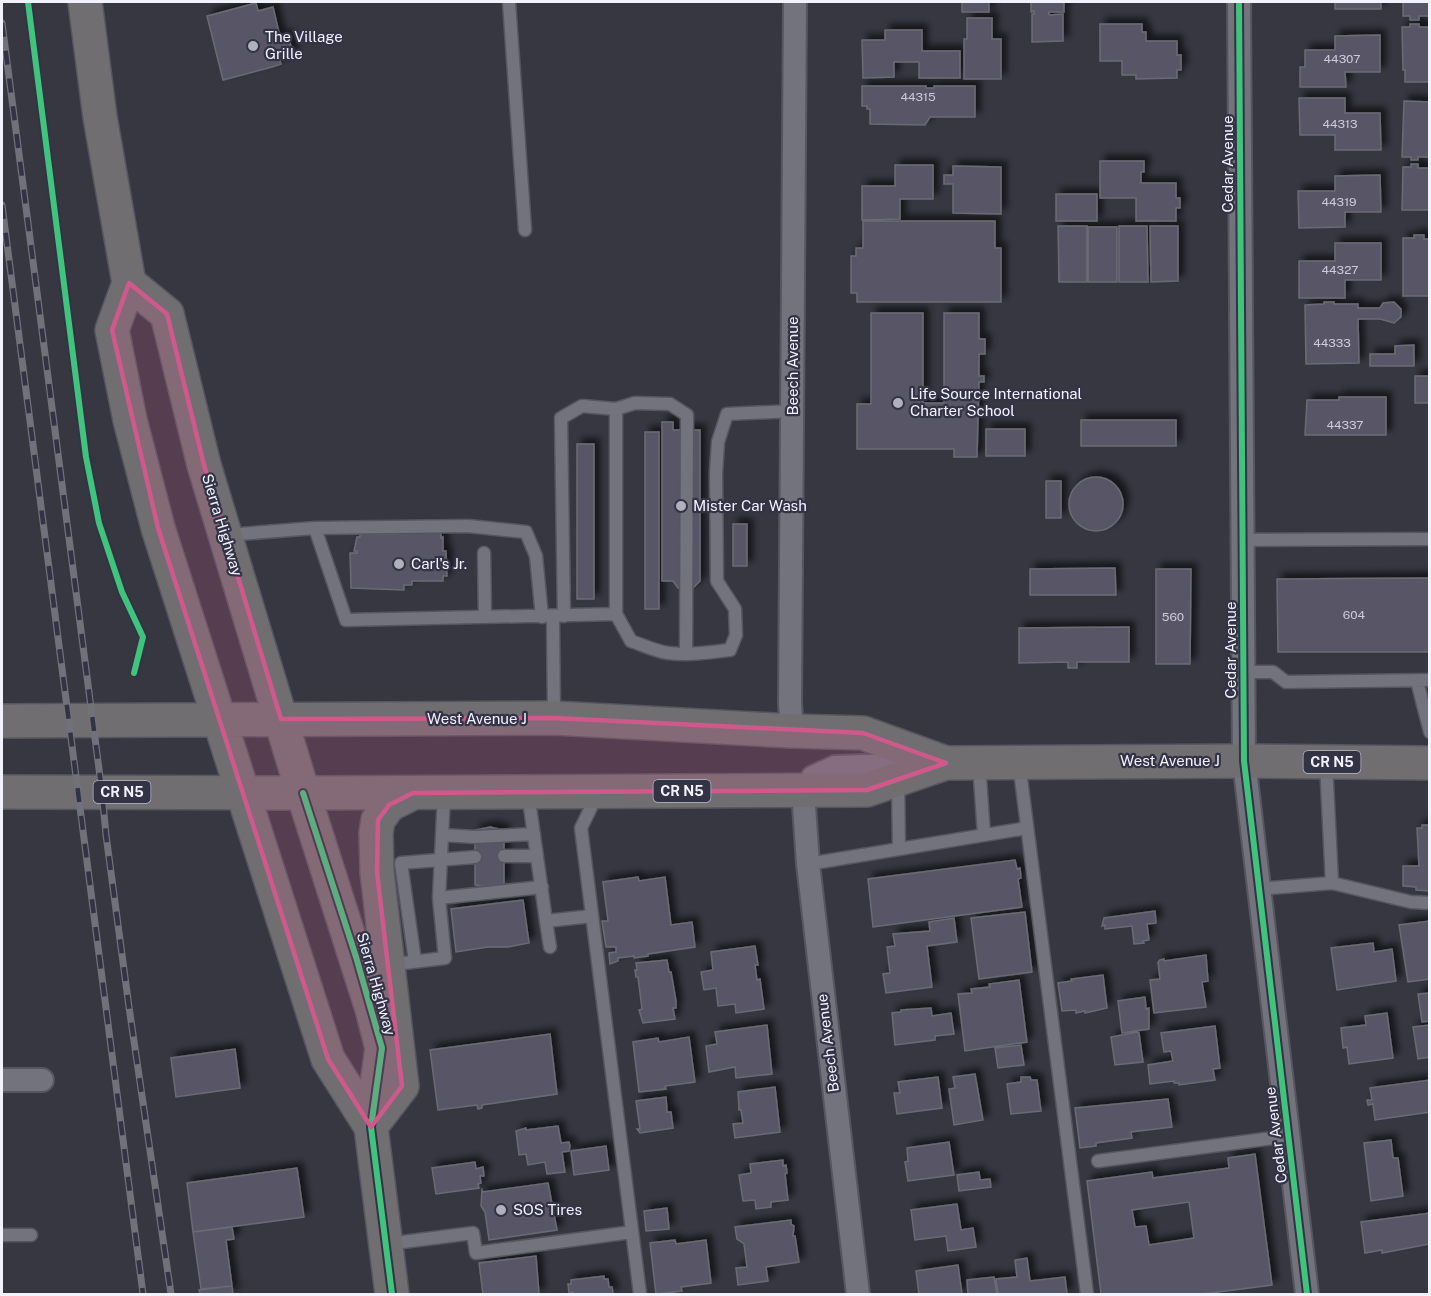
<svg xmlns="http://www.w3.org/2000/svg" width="1431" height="1296" font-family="'Public Sans',sans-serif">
  <defs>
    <filter id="shadow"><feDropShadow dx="5.5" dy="-5.5" stdDeviation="3" flood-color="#0009"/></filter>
  </defs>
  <rect width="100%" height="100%" fill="#373742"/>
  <path fill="#585766" stroke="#6b6b74" stroke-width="1.5" fill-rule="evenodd" filter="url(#shadow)" d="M962,2H989V12H962Z
    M1031,2H1064V12H1049V15L1063,14V41L1032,42V14H1034V11L1031,12Z
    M1335,2H1381V9H1335Z
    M1403,2H1430V16H1419V20H1410V16H1403Z
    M256,3L258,11L273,7L280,37L288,35L293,54L279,58L281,64L272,67L223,80L207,16Z
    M967,18H992V39H1001V79H964V39H967Z
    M1100,24H1142V32H1146V41H1177V55H1181V70H1177V78L1136,79V75H1122V61H1100Z
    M1410,24H1419V27H1430V82H1405V70H1403L1402,27H1410Z
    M885,30H922V51H960V78H919V62H894V77L863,78L862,40H885Z
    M1380,35V72H1345L1346,87H1300V67H1305V50H1335V36Z
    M862,86H926V88H934V86H975V117H930L925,125L870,124V109H867V106H862Z
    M1299,98H1345V113H1380L1381,150H1335V135H1300Z
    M1404,101L1430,102V157H1418V160H1411V157H1402Z
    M1100,161H1144V172H1141V183H1176V198H1180V208H1176V221H1136V198H1100Z
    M1411,164H1418V168H1430V210H1402L1403,167H1411Z
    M895,165H933V199H900V219L862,220V186H895Z
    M953,166L1001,167V214L953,213V184H944V175H953Z
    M1380,175L1381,212H1345V227L1299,228L1298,191H1335V176Z
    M1056,194H1097V221H1056Z
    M863,221H995V248H1001V302H857V293H851V256H856V248H863Z
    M1058,226H1087V282H1059Z
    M1119,226H1147L1148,282H1119Z
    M1150,226H1178V281L1151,282Z
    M1088,227H1117V282H1088Z
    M1414,235H1424V239H1430V296H1403V238H1414Z
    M1335,243H1381V280H1345V298H1299V261H1335Z
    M1324,302H1334V304H1358V308H1380L1383,303L1394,302L1401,309V317L1394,323L1380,319H1358L1359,363L1306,364L1305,305L1324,304Z
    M871,313H923V403H944V313H979V339H985V354H979V376H984V382H979L977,457H954V449H857V404H871Z
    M1414,345V366H1370V354H1395V346Z
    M1415,376H1430V403H1415Z
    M1339,397H1386V435H1305L1307,400H1339Z
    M1081,420H1176V446H1081Z
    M662,422H673V430H700V581L691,590L678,588L673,581H662Z
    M986,429H1025V456H986Z
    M645,432H659V609H645Z
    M577,444H594V599H577Z
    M1069 504a27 27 0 1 1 54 0a27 27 0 1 1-54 0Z
    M1046,481H1061V518H1046Z
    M733,524H747V566H733Z
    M398,530H441V538L443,537V551H446L447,576H443V581H412V585H404V590L351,588L350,553H357V551H354L357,537H360V534H398Z
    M1115,568L1116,595H1030V569Z
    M1156,569H1191L1190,664H1156Z
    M1430,578V652H1278L1277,579Z
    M1129,627V662H1077V668H1068V662L1019,663V628Z
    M1422,825H1430V891L1416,890V887L1403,886V866H1419L1417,828H1422Z
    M490,827L504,830V885L489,888L475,885V830Z
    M1015,860L1017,869L1020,868L1021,878L1018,879L1022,907L873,927L868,879Z
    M638,877L639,881L665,877L671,925L692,922L695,947L648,954V956L634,958V956L618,958V961L610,964L609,953L616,952V947H606L602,921H608L603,882Z
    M523,900L529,943L508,947H488L456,952L451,909Z
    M1155,911L1156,923L1147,924L1149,940L1143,941L1144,943L1134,944L1132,926L1105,929V925L1102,926L1104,918Z
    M1025,912L1032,972L979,979L971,918Z
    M954,918L957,942L927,946L932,987L886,993L883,974L890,973L887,947L895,946L893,934L930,931L929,922Z
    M1430,921V979L1408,982L1399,925Z
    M1373,943L1374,952L1392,949L1396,981L1337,990L1331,948Z
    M755,946L758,965H755L757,980L760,979L764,1009L736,1013L735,1004L718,1006L716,988L704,990L701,972L713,970L711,952Z
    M1206,955L1208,981L1202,982L1206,1007L1154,1013L1150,980L1160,979L1158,962L1160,960L1164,959V961Z
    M667,960L669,972H671L676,1001V1008H673L675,1019L643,1023L639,1010L642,1009L638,977H636L635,970H637L636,963Z
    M1103,975L1107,1008L1085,1013V1011L1076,1013V1010L1062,1011L1058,983L1072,981L1071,979Z
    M1019,980L1027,1042L965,1051L958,994L972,993L971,989L990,987L989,984Z
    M1430,993V1021L1422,1022L1418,994Z
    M1145,997L1146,1009L1149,1008V1029L1122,1033L1118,1001Z
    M931,1008L932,1016L951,1013L954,1034L935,1036V1040L895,1045L892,1013L901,1012V1010Z
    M1387,1013L1393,1058L1349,1064L1347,1047L1343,1048L1341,1028L1366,1025L1365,1016Z
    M767,1025L772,1074L736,1078L735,1067L709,1072L706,1046L717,1044L715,1032Z
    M1430,1025V1057L1418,1059L1413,1027Z
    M1215,1026L1220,1068L1213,1069L1215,1080L1179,1085V1083H1174V1081L1150,1084L1148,1065L1173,1061L1171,1051L1164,1052L1161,1033Z
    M1137,1032L1139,1033L1143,1062L1115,1065L1111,1037Z
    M550,1034L557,1094L482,1105V1108L478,1109L477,1105L438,1110L430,1050Z
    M689,1037L695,1082L665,1086L666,1089L639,1092L633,1042L658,1038L659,1042Z
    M1021,1045L1024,1065L998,1068L995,1048Z
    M235,1049L240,1088L176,1097L171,1058Z
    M975,1074L983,1120L954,1125L949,1089L955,1088L953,1077Z
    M938,1077L942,1108L897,1114L894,1093H900L898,1082Z
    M1021,1077H1030L1031,1080H1037L1041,1111L1011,1114L1007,1084L1021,1082Z
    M1430,1080V1112L1375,1120L1373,1104L1368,1105L1367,1100H1372L1370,1088Z
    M775,1087L780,1132L735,1138L733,1124L743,1123L741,1110H739L738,1092Z
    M666,1097L667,1112H671L673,1128L640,1133L637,1129H640L636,1101Z
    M1168,1099L1172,1127L1131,1132L1132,1138L1096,1143V1146L1080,1148L1075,1108Z
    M558,1126L561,1143L569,1142L570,1146L569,1151L562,1152L565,1172L547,1174L545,1162L528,1165L526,1154L519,1155L516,1131L526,1128V1130Z
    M1391,1140L1393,1158H1398L1403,1196L1371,1201L1364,1143Z
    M949,1142L954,1175L908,1181L905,1162L908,1161L907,1148Z
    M606,1146L609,1170L574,1175L571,1151Z
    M1255,1154L1272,1285L1203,1294H1101L1087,1181L1152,1172L1153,1178L1229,1168L1228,1158ZM1189,1202L1194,1238L1149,1245L1146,1226L1135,1227L1132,1210Z
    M783,1160V1166L786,1165L787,1173L785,1174L788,1200L771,1202V1207L756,1209L755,1200L743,1201L739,1175L751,1173L750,1164Z
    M475,1162L476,1169L483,1167L484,1176H480L481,1183L478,1184L479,1188L436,1194L432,1168Z
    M297,1168L304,1217L193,1232L187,1183Z
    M979,1172L980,1180L990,1179L991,1187L959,1191L957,1175Z
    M548,1183L557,1230L489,1240L485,1212L481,1206L482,1190L483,1192Z
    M957,1204L961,1230L973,1228L976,1247L948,1251L946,1236L915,1240L911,1210Z
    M667,1208L669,1229L646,1231L644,1211Z
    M1430,1213V1244L1382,1253V1250L1365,1253L1361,1222Z
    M791,1220V1224L794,1226L793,1236H795L799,1262L766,1267L768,1281L738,1285L736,1268L747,1267L744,1244L737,1239L735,1227Z
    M232,1227L234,1239L226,1240L232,1286L201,1289L193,1232Z
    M675,1240L676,1244L706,1240L711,1283L681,1287L682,1291L656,1294L650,1243Z
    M536,1256L539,1294H483L479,1263Z
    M1027,1258L1030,1281L1065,1277L1067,1294H998L996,1279L1017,1277L1015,1260Z
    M958,1265L962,1294H919L916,1271Z
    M604,1276V1279H608L609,1287H612L613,1294H573V1292L569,1293L568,1284H571V1280Z
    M994,1277L997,1294H968L967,1280Z
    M232,1286L233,1294H200L199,1290Z"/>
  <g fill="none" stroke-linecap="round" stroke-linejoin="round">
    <defs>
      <path id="service" d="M509,2L525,230
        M315,528L468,526L526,532L536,556L542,617
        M227,535L315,528L346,620L616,614
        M1242,540L1430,539
        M484,553L485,617
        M564,616L561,418L582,406L616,409
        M553,617L554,717
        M686,653L687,415L670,404L635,403L616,409V614L631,641C643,645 655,651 668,653C688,656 710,652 730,650L736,635L735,609L717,581L716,473L718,442L727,414L793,411
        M1243,672H1273L1286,682L1430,680
        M1417,681L1430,732
        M1019,763L1087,1294
        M1326,763L1332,883
        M979,764L984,835
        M898,780L899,848
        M528,793L546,921L592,916
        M597,795L581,828L640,1294
        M443,835L475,837L534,834
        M504,856H537
        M808,864L1027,828
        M1259,889L1332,883L1411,902L1430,903
        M439,898L444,794
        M546,921L550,947
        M415,961L401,863L475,857
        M388,965L445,958L439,898L542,887
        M1098,1161L1288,1136
        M2,1235H31
        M387,1244L473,1233L476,1253L632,1232"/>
      <path id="minor" d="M1239,2L1244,761L1307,1294
        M792,731L790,703L795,2
        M2,1080H42
        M858,1294L808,864L803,791L813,777L835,767L921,764"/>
      <path id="primary" d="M85,2L100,117L129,283L112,330L130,420L158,528L328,1059L371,1127
        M129,283L167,314L204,465L303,793L372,1009L382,1048L371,1127L392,1294
        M2,721L554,718L792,731L863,733L946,763
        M2,792L303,793L867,790L946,763L1244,761L1430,763
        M372,1125L402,1086L377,872L376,833L378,820L389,805L413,793"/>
    </defs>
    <use href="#service" stroke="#565660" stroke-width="15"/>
    <use href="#minor" stroke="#565660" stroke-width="26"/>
    <use href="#primary" stroke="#565660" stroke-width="36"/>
    <use href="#service" stroke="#73737d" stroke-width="12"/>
    <use href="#minor" stroke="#73737d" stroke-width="22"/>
    <use href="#primary" stroke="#716e72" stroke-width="33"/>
    <defs>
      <path id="rail" d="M2,23L102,792L106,835L129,1007L171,1294
        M2,205L143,1294"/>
    </defs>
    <use href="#rail" stroke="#717179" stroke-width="7"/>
    <use href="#rail" stroke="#333346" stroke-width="4.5" stroke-dasharray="14" stroke-linecap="butt"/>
    <defs>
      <path id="cycleway" d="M28,2L86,457L99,523L122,592L143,637L134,673
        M1239,2L1244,761L1307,1294
        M303,793L356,957L382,1048L371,1127L392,1294"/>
    </defs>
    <use href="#cycleway" stroke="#333346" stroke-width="10"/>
    <use href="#cycleway" stroke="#40c37c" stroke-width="6"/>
  </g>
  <path fill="#d0598c" fill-opacity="0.2" stroke="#d0598c" stroke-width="4.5" stroke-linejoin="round" d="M129,283L167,314L204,465L281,719L554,718L863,733L946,763L867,790L413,793L389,805L378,820L377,872L402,1086L371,1127L328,1059L158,528L112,330Z"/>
  <g fill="#b1b1bd" stroke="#333346" stroke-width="2">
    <circle cx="253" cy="46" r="6"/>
    <circle cx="898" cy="403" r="6"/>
    <circle cx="681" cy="506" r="6"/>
    <circle cx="399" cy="564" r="6"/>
    <circle cx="501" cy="1210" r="6"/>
  </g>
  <g text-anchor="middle" stroke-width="4.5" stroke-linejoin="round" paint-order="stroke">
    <g font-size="12" fill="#cccbd9">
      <text x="1342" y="63">44307</text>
      <text x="918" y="101">44315</text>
      <text x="1340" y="128">44313</text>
      <text x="1339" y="206">44319</text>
      <text x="1340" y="274">44327</text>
      <text x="1332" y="347">44333</text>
      <text x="1345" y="429">44337</text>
      <text x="1354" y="619">604</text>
      <text x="1173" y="621">560</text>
    </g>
    <g fill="#333346" stroke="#b9b9c8" stroke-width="1.5">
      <rect x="1303.5" y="751" width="57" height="22" rx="4.5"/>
      <rect x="653.5" y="780" width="57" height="22" rx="4.5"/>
      <rect x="93.5" y="781" width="57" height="22" rx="4.5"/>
    </g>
    <g font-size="14" font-weight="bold" fill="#f2f2ff">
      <text x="1332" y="767">CR N5</text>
      <text x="682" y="796">CR N5</text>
      <text x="122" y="797">CR N5</text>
    </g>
    <g font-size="15" fill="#f2f2ff" stroke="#333346" text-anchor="start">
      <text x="265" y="42">The Village<tspan x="265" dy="17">Grille</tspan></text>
      <text x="910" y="399">Life Source International<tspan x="910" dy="17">Charter School</tspan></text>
      <text x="693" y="511">Mister Car Wash</text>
      <text x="411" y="569">Carl's Jr.</text>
      <text x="513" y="1215">SOS Tires</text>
    </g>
    <g font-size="15" fill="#f2f2ff" stroke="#333346">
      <text transform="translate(1228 164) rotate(-90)" y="5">Cedar Avenue</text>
      <text transform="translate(793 366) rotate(-90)" y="5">Beech Avenue</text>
      <text transform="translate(222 525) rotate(73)" y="5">Sierra Highway</text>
      <text transform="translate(1231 650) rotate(-90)" y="5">Cedar Avenue</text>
      <text x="477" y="724">West Avenue J</text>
      <text x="1170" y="766">West Avenue J</text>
      <text transform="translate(376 984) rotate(74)" y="5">Sierra Highway</text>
      <text transform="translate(828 1043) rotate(-97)" y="5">Beech Avenue</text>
      <text transform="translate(1276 1135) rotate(-97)" y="5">Cedar Avenue</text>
    </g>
  </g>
  <rect width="1431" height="1296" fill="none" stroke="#f2f2ff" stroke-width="6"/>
</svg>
